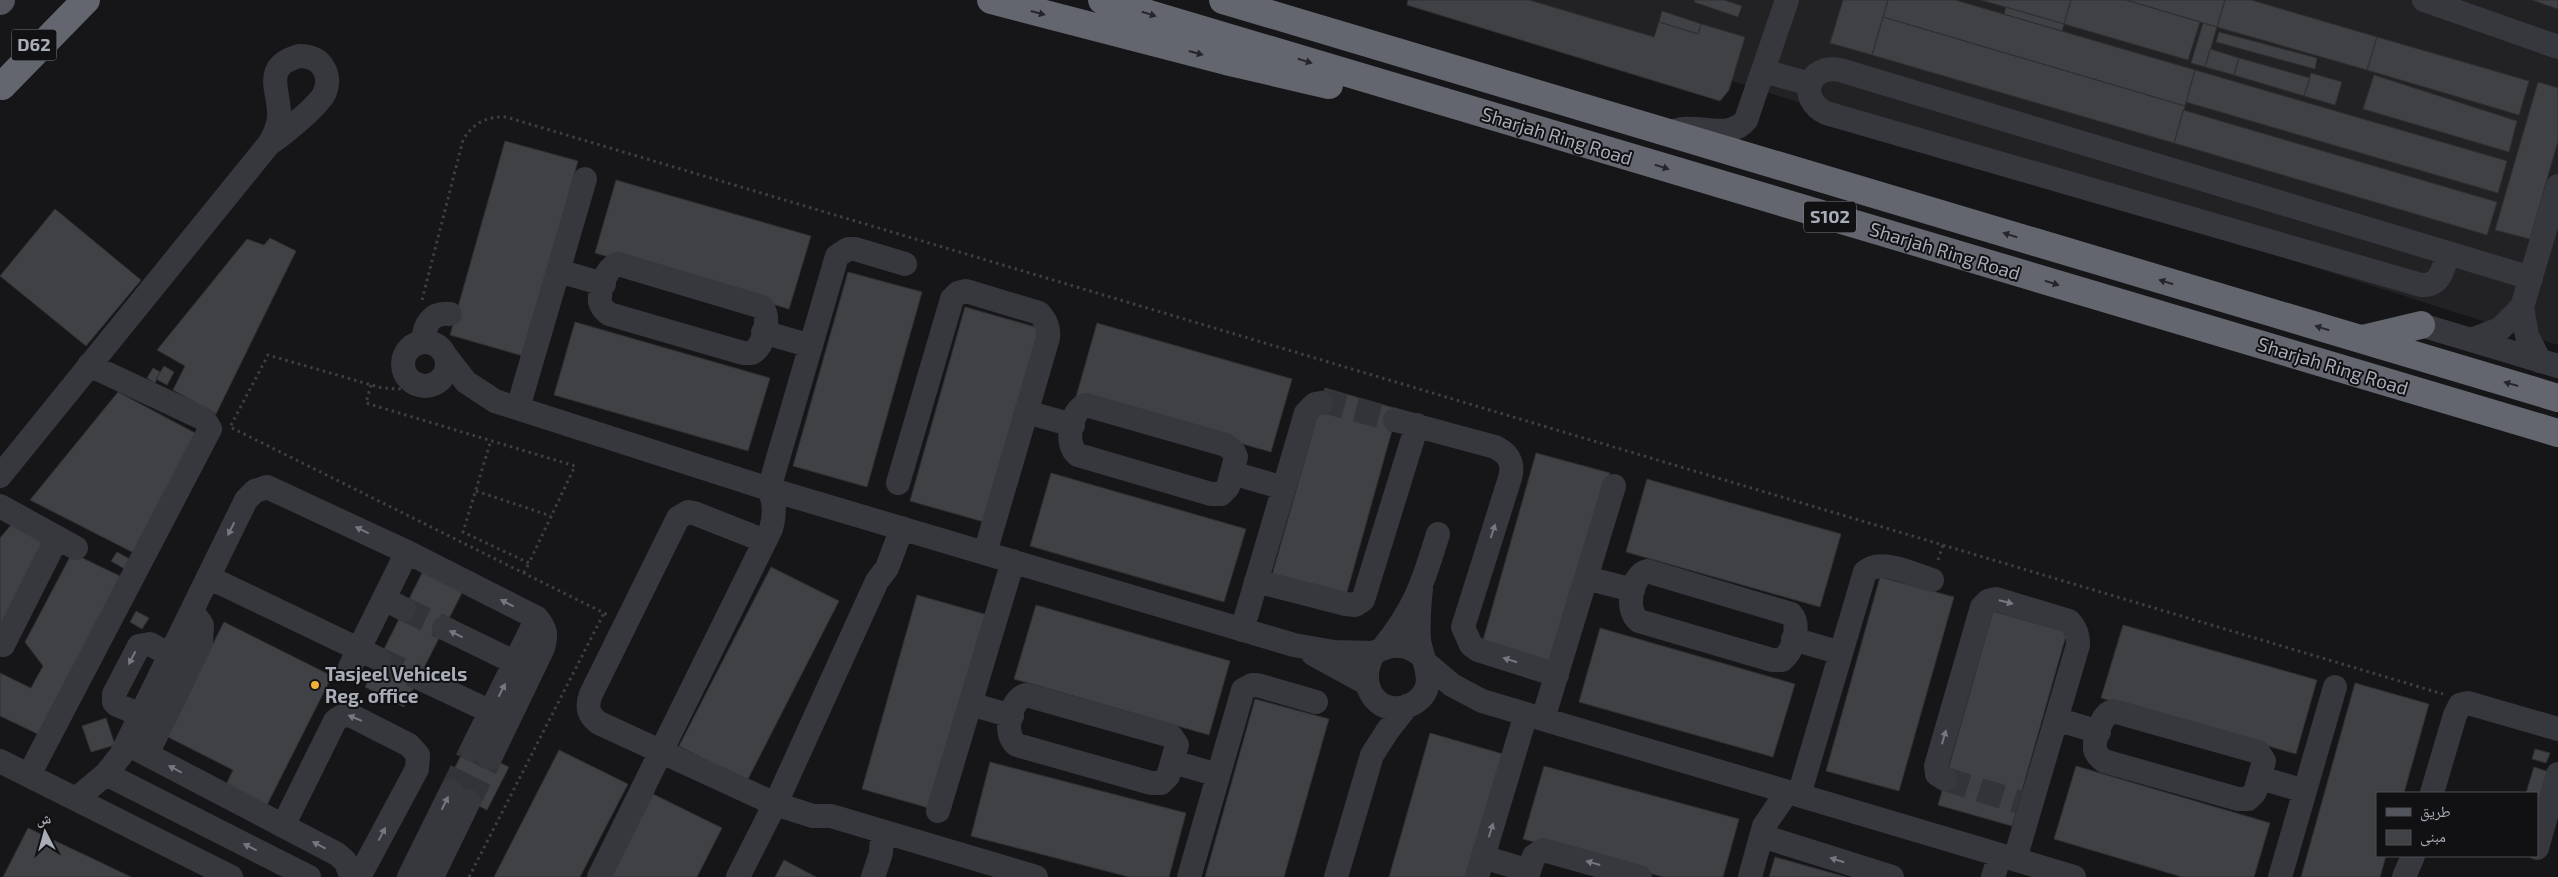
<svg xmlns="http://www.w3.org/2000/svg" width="2558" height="877" font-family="'Exo 2','Noto Naskh Arabic',sans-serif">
  <rect width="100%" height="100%" fill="#161618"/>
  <path fill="#222225" d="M1482,0H2558V345L1862,123Z"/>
  <path fill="#404145" stroke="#303034" d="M1408,0H1529L1654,37L1659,22L1698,34L1701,24L1745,37L1729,90L1720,101L1407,5Z
    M1695,0H1724L1742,6L1738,17L1694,2Z
    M1843,0H1888L1872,55L1830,43Z
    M1888,0H1955L2195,70L2185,106L1883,17Z
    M1981,0H2071L2064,24Z
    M2071,0H2126L2200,22L2188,60L2064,24Z
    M2126,0H2225L2217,27Z
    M2225,0H2251L2377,37L2367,70L2217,27Z
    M2532,0H2558V9Z
    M2006,7L2064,24L2062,31L2004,14Z
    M1662,11L1701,24L1698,34L1659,22Z
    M1883,17L2185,106L2174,143L1872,55Z
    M2203,23L2217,27L2205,67L2191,63Z
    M2219,32L2317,58L2315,69L2216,42Z
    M2377,37L2529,81L2519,115L2367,70Z
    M2210,49L2239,58L2234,75L2205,67Z
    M2239,58L2310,78L2304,96L2234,75Z
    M2195,70L2507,161L2498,193L2186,102Z
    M2311,73L2342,82L2335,105L2304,96Z
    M2374,75L2517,121L2509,152L2363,109Z
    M2538,82L2558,88V141L2530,239L2495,230Z
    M2183,110L2497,202L2487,235L2174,143Z
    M505,141L578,161L523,356L450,335Z
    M616,180L811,236L789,309L595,253Z
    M55,209L141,280L86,346L0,276Z
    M270,238L296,251L216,414L173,390L185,366L157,350L247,239L264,245Z
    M848,272L922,292L867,487L793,466Z
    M965,307L1039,328L984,522L910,501Z
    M575,322L770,378L748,451L554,395Z
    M1097,323L1292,379L1271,452L1076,397Z
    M164,366L174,372L167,385L156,379Z
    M153,368L160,372L155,383L147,378Z
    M1325,388L1398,409L1344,603L1270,582Z
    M118,392L197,434L134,553L30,500Z
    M1536,453L1610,473L1555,668L1481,647Z
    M1051,473L1246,529L1224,602L1030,546Z
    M1647,479L1841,534L1820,607L1626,552Z
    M11,525L39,538L44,550L0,635V538Z
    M117,552L135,562L130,572L111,561Z
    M72,553L122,577L42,736L0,716V673L31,688L43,666L25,642Z
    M426,565L466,585L404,707L365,687Z
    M771,567L839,601L747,781L679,746Z
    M1880,577L1954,597L1899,791L1826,771Z
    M917,595L991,616L936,810L862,789Z
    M1036,605L1230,661L1209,735L1014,679Z
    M136,611L149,618L142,629L130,622Z
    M1993,611L2067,632L2012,826L1938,805Z
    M224,622L332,676L266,807L225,787L233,770L166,736Z
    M2123,625L2317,680L2296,754L2101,698Z
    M1600,628L1795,684L1773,757L1579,702Z
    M2355,683L2429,704L2404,793H2377V856H2386L2380,877H2301Z
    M1255,699L1329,719L1284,877H1205Z
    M106,718L115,745L91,752L82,726Z
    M1430,733L1503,754L1469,877H1389Z
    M466,746L509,767L487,810L444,788Z
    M2535,749L2550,753L2546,763L2532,759Z
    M559,750L628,784L580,877H494Z
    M990,762L1186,813L1169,877H1129L971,836Z
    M1544,766L1739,819L1723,877H1663L1523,839Z
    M2076,766L2270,823L2254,877H2182L2054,839Z
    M2534,767L2555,774L2546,804L2537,801V793H2526Z
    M653,794L722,828L697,877H610Z
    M28,828L104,864L131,877H3Z
    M1775,857L1846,877H1769Z
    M784,860L816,877H775Z"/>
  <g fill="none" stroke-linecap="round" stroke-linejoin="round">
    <path stroke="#333438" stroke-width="24" stroke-dasharray="24 12" stroke-linecap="butt" d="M1321,403L1327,402L1395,420
      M404,609L444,628
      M379,659L419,678
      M1945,779L2019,802
      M451,792L472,749
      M469,801L490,758"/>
    <path stroke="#3d3f44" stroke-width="3" stroke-dasharray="2.5 4" stroke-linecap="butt" d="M422,300L463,140C473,123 487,116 506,117L2443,694
      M409,379L401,389L382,388L268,355L230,427L608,615
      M371,385L366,403L575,466L529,563L463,532L491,440
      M476,491L551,516
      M1938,560L1943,545
      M524,573L529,563
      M469,877L604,613"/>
    <path stroke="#37383d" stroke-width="24" d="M2424,0L2558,47
      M299,56C310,56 319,59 324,69C328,76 328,85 325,92C320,105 281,136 269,144C274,136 278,128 279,118C281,92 260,67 299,56Z
      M1764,71L1810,84
      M1669,133C1694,120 1727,143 1746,120L1787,0
      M2448,253C2443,269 2441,286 2421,285L1826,113C1797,99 1808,64 1840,70L2531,278
      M618,264L762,307C771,318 764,346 752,353H743L609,314C605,311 601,307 600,302C599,290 606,267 618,264Z
      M558,271L604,284
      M2421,325L2558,366
      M763,332L811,346
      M2471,340L2500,329L2522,307
      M423,342C424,325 431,312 450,314
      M403 364a22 22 0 1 1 44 0a22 22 0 1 1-44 0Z
      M445,355L466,382L495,401L769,489L1294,645L1334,652L1374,653
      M2540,361L2527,336L2522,307L2558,186
      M1086,405L1226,445L1234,452L1236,457L1228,487L1221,494H1211L1078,455C1063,444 1072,408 1086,405Z
      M518,408L585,179
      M1026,412L1073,425
      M1395,420L1495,447C1509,454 1514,463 1510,478L1463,627L1471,645L1478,650L1557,675
      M1232,473L1284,488
      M0,476L269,144
      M898,483L952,299L958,293L966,291L1039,313C1046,321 1049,327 1048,338L985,553
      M0,506L76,548
      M765,541L694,513L688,512L678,518L591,694C586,707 588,715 599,723L775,804L813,816H831L1036,877
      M1647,571L1791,614C1801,625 1793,652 1782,660H1772L1639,621C1624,610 1632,575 1647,571Z
      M208,577L379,659
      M1586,578L1633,590
      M1256,581L1346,604L1355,605L1363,600L1417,425
      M1421,589C1419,606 1418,623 1419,640C1422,661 1440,687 1414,703C1382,722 1353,687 1374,653C1391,643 1406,643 1422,656
      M384,599L404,609
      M444,628L528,669
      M1242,630L1306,413L1315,404L1321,403
      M1793,639L1841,653
      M3,645L57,538
      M1383,648C1415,608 1423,583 1438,534
      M1313,654L1366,683
      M1427,664L1452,685L1482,701L2074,877
      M350,667L407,552
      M419,678L504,718
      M1026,695L1171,736L1177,745L1168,776L1161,783H1151L1017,745C1002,735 1010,699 1026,695Z
      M970,704L1012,716
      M2113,711L2258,752L2264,761L2255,792L2248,799H2238L2104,761C2100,758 2096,754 2095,749C2094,738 2102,713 2113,711Z
      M141,715L117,705L114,702V694L139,646L150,644L170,655
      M1543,719L1614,486
      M2056,719L2099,732
      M127,744L337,854L345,861L352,877
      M472,749L537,618
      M147,754L201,643L202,625L192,611
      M0,761L231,877
      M1173,762L1218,775
      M106,774L309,877
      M29,775L210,429L204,419L89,365
      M2260,778L2305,791
      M1945,779L1937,774L1936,766L1982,607L1988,601L1996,599L2069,621C2076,629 2078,635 2078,645L2015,859
      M2432,793L2455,715L2460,705L2468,703L2558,729
      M1799,795L1865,572C1881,557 1914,575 1932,580
      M76,799L106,774L121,755L246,500L255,491L267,487L407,552L537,618C546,629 547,635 543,648L490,758
      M938,811L1013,561
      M283,826L335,721C342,715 346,714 354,717L409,745L418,755L417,769L359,877
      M1762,836L1892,877
      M2537,848L2558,774
      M1483,857L1529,871
      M409,877L451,792
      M432,877L469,801
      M599,877L771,529C775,514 775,503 769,489L837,256L848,249H855L905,264
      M738,877L781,792L877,581L887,568L902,528
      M873,877L881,853L882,832
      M1189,877L1243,690L1252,685H1257L1316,702
      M1336,877L1372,755L1388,730L1407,706
      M1477,877L1526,714
      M1527,877L1534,856L1543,850L1640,877
      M1750,877L1764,826L1787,792
      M1993,877L2000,855
      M2280,877L2335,687
      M2404,877L2413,856"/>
    <path stroke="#53555c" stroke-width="28" d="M0,1L1,0"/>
    <path stroke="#63666e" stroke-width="28" d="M991,0L1226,61L1329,85
      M1102,0L2558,433
      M1223,0L2558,398
      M2,86L86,0
      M2362,339L2421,325"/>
  </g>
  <defs><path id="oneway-solid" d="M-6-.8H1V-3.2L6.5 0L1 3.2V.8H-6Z" transform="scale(1.25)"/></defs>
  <g fill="#26262a">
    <use href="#oneway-solid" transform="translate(1038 13) rotate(15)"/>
    <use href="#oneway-solid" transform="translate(1149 14) rotate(17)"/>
    <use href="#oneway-solid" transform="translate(1196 53) rotate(15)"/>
    <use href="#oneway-solid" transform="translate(1305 61) rotate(17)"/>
    <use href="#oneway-solid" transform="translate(1662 167) rotate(17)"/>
    <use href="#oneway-solid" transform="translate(2010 235) rotate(-163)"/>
    <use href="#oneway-solid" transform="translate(2166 282) rotate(-163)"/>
    <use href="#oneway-solid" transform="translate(2052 283) rotate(17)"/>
    <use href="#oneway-solid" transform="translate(2322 328) rotate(-163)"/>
    <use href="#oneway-solid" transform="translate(2511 384) rotate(-164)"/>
  </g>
  <g fill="#757881">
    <use href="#oneway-solid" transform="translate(231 529) rotate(116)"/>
    <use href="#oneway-solid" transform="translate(362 530) rotate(-154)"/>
    <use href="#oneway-solid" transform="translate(1493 531) rotate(-72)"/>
    <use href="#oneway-solid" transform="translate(2006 602) rotate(14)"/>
    <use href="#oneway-solid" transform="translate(507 603) rotate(-153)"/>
    <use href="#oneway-solid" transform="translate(456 634) rotate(-154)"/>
    <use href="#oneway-solid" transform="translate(132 658) rotate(117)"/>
    <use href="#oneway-solid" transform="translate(1510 660) rotate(-162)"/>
    <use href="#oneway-solid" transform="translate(502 690) rotate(-63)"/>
    <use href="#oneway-solid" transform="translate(355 718) rotate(-158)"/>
    <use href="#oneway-solid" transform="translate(1944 737) rotate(-74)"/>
    <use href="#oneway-solid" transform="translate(175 769) rotate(-152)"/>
    <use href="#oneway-solid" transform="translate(445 803) rotate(-64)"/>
    <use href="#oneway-solid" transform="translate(1491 830) rotate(-73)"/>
    <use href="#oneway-solid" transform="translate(382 834) rotate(-62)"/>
    <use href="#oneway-solid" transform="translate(319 845) rotate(-152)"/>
    <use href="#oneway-solid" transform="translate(250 847) rotate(-153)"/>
    <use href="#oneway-solid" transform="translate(1837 860) rotate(-162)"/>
    <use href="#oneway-solid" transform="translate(1593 863) rotate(-164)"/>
  </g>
  <circle fill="#f2b134" stroke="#111113" stroke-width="2" cx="315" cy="685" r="5"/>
  <g text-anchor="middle" stroke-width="4" stroke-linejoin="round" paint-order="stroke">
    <g fill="#111113" stroke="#7b7e86" stroke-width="1">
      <rect x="11.5" y="29.5" width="45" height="31" rx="4"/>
      <rect x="1804" y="201.5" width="52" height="31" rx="4"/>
    </g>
    <g font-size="18" font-weight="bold" fill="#a8adb8">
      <text x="34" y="51">D62</text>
      <text x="1830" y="223">S102</text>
    </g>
    <g font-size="19" fill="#a8adb8" stroke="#111113">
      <text transform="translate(1557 136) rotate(17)" y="7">Sharjah Ring Road</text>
      <text transform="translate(1945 251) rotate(17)" y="7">Sharjah Ring Road</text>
      <text transform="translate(2333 366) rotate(17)" y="7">Sharjah Ring Road</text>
    </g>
    <g font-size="19" font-weight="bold" fill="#a8adb8" stroke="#111113" text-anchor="start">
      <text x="325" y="681">Tasjeel Vehicels<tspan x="325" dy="22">Reg. office</tspan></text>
    </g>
  </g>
  <rect x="2376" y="792" width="162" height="65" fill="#111113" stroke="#4d4f55"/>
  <rect x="2386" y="808" width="25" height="8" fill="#53555c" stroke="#4d4f55"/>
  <text x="2420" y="817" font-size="15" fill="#a8adb8">طريق</text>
  <rect x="2386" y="830" width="25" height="15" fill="#404145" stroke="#4d4f55"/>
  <text x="2420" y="842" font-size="15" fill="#a8adb8">مبنى</text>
  <g transform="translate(45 832) rotate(354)" stroke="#111113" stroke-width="4" paint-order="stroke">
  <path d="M0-4L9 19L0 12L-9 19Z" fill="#a8adb8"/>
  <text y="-8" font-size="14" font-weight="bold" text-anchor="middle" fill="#a8adb8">ش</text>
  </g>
</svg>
